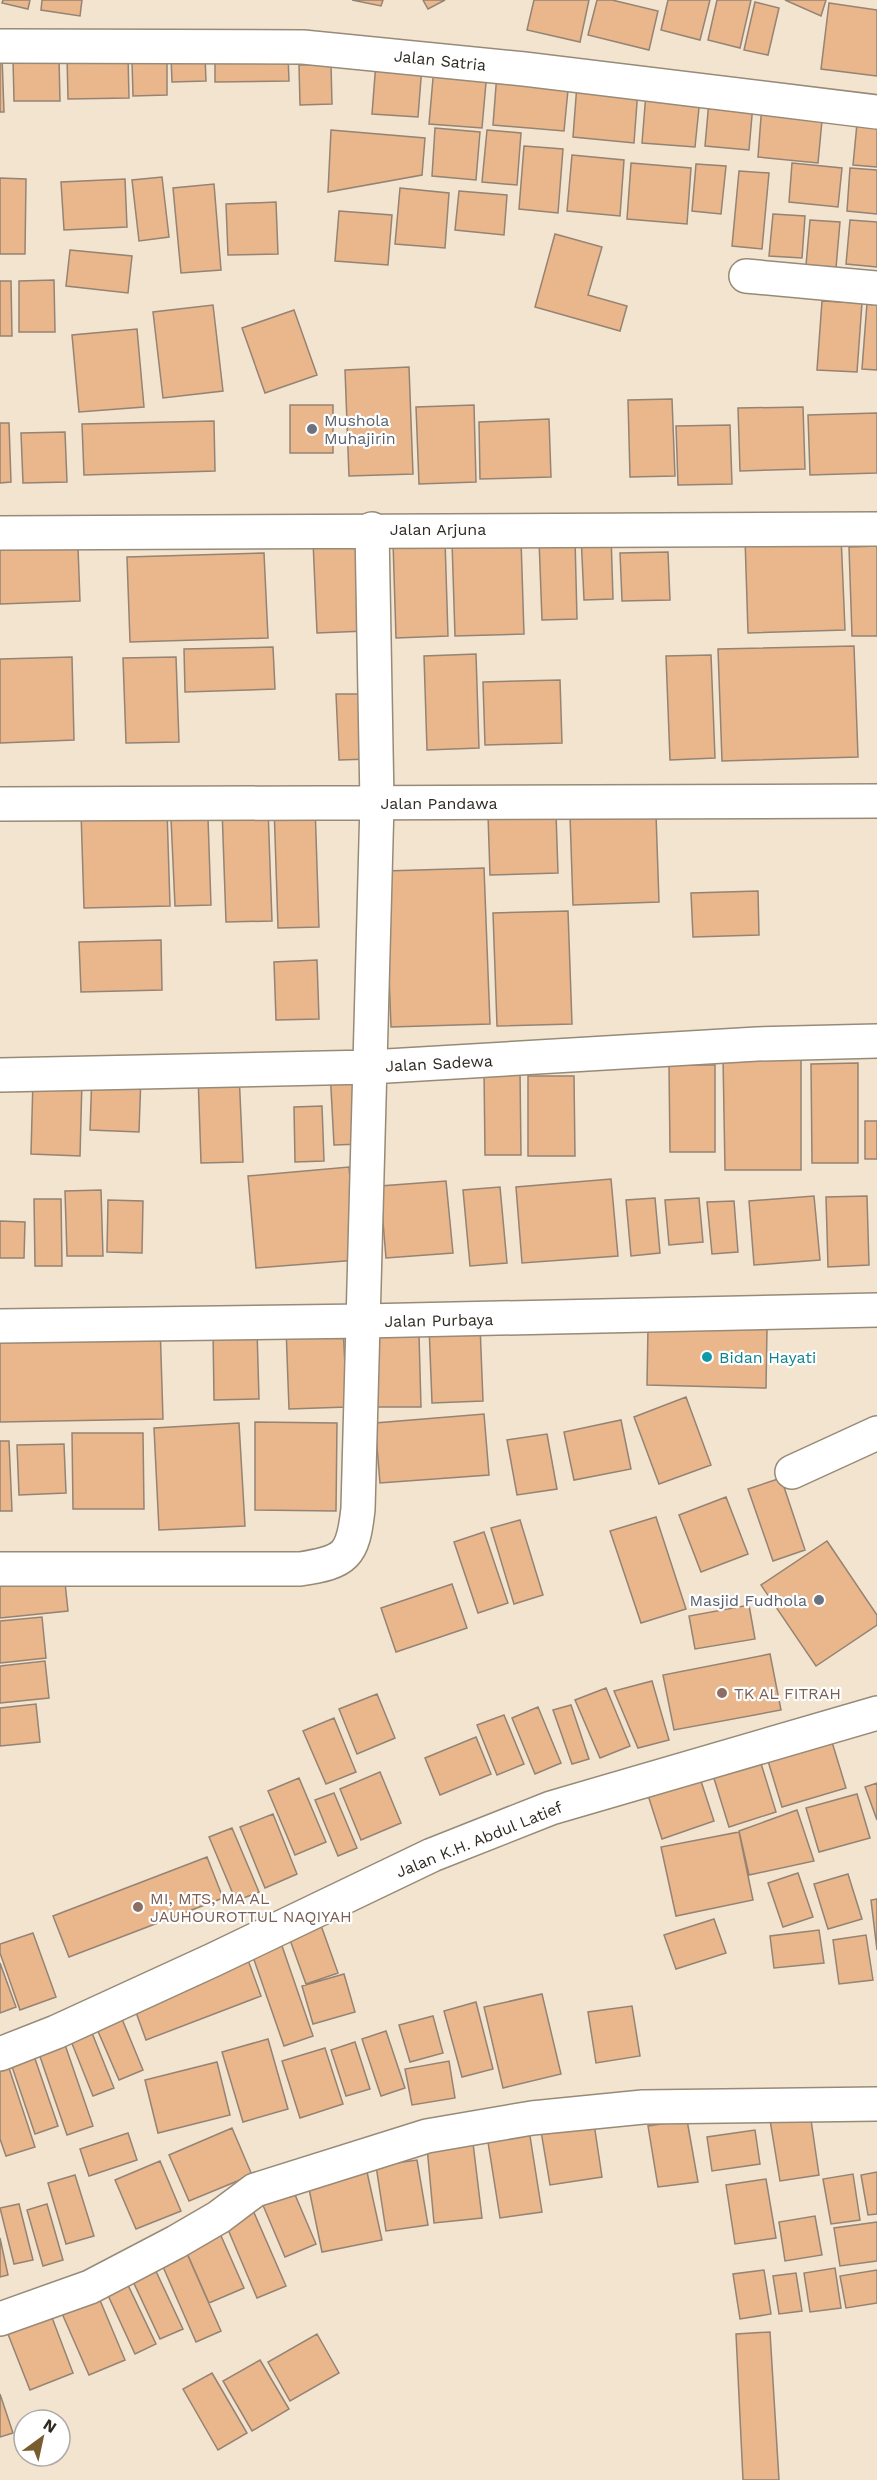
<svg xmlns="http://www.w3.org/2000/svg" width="877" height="2480" font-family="'Work Sans',sans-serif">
  <rect width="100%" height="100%" fill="#f2e4cf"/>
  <path fill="#eab68b" stroke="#958374" stroke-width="1.5" d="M3,0H30L28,9L2,3Z
    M42,0H82L80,16L41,10Z
    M352,0H383L381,6Z
    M423,0H445L428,9Z
    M534,0H589L580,42L527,30Z
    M597,0H612L658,11L649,50L588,35Z
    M668,0H710L700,40L661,30Z
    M717,0H751L740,48L708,40Z
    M785,0H826L821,16Z
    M755,2L779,8L768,55L744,50Z
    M829,3L877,10V76L821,69Z
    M128,55L129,98L68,99L67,56Z
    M288,55L289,81L215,82V56Z
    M0,56H2L4,112H0Z
    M205,56L206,81L172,82L171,57Z
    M59,58L60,101H14L13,59Z
    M132,61H167V95L133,96Z
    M376,62L422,66L418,117L372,114Z
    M331,64L332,104L300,105L299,65Z
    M434,67L487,71L482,128L429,124Z
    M497,73L569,80L564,131L493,125Z
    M577,84L638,89L634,143L573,137Z
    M646,93L700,98L695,147L642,143Z
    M709,101L753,104L749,150L705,146Z
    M762,104L823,110L818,163L758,157Z
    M858,113L877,115V167L853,165Z
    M435,128L480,132L476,180L432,176Z
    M331,130L425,138L422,175L328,192Z
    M487,130L521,133L517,185L482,182Z
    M524,146L563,149L558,213L519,209Z
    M572,155L624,160L620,216L567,211Z
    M631,163L691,168L687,224L627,219Z
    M792,163L842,168L838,207L789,202Z
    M696,164L726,166L721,214L692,211Z
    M850,168L877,170V214L847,211Z
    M739,171L769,173L762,249L732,246Z
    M162,177L169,237L139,241L132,180Z
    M0,178L26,179L25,254H0Z
    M125,179L127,227L64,230L61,182Z
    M214,184L221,270L181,273L173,188Z
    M400,188L449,193L445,248L395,244Z
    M459,191L507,195L504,235L455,230Z
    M276,202L278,254L228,255L226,204Z
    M339,211L392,215L388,265L335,261Z
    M773,214L805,216L802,258L769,256Z
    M810,220L840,222L836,268L806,265Z
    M850,220L877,222V267L846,264Z
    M555,234L602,247L588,295L627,306L620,331L535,307Z
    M70,250L132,256L128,293L66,286Z
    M54,280L55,332H19V281Z
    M0,281H11L12,336H0Z
    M868,290L877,291V370L862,369Z
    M822,301L862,303L857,372L817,370Z
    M213,305L223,391L163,398L153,312Z
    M294,310L317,375L265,393L242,328Z
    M137,329L144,407L79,412L72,335Z
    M409,367L413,474L349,476L345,370Z
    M672,399L675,476L630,477L628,400Z
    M290,405H333V453H290Z
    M474,405L476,482L419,484L416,407Z
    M803,407L805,469L740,471L738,408Z
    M877,413V473L810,475L808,415Z
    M549,419L551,477L480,479L479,422Z
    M214,421L215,471L84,475L82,424Z
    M0,423H9L11,482L0,483Z
    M730,425L732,484L678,485L676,426Z
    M65,432L67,482L23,483L21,433Z
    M611,534L613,599L584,600L581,535Z
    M841,535L845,630L748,633L745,538Z
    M575,538L577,619L542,620L539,540Z
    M363,539L366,631L317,633L313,541Z
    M445,540L448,636L396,638L393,542Z
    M521,540L524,634L455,636L452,542Z
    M877,546V636H852L849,547Z
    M78,547L80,601L0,604V549Z
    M668,552L670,600L622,601L620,553Z
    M264,553L268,638L130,642L127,557Z
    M854,646L858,757L722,761L718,649Z
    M273,647L275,689L185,692L184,649Z
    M476,654L479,748L427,750L424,656Z
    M711,655L715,758L670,760L666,656Z
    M72,657L74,740L0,743V659Z
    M176,657L179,742L126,743L123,658Z
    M560,680L562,743L485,745L483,682Z
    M336,694H368L371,759L339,760Z
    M315,805L319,927L278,928L274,806Z
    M268,808L272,921L226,922L222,809Z
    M167,810L170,906L84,908L81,812Z
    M556,813L558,873L490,875L488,815Z
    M656,814L659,902L573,905L570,816Z
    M208,818L211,905L175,906L171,819Z
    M484,868L490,1024L391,1027L385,871Z
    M758,891L759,935L693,937L691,893Z
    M568,911L572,1024L497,1026L493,913Z
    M161,940L162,990L81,992L79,942Z
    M317,960L319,1019L276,1020L274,962Z
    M723,1058H801V1170H725Z
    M858,1063V1163H812L811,1064Z
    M669,1065H715V1152H670Z
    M358,1069L362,1144L334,1145L330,1070Z
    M484,1070H520L521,1155H485Z
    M239,1073L243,1162L201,1163L198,1075Z
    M92,1074L141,1076L139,1132L90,1130Z
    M528,1076H574L575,1156H528Z
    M33,1079L82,1081L80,1156L31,1154Z
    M322,1106L324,1161L295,1162L294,1107Z
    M865,1121H877V1159H865Z
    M349,1167L357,1260L256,1268L248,1176Z
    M611,1179L618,1256L522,1263L516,1187Z
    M446,1181L453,1253L386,1258L380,1186Z
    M500,1187L507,1263L470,1266L463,1190Z
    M101,1190L103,1256H67L65,1191Z
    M814,1196L820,1260L754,1265L749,1201Z
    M867,1196L869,1265L828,1267L826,1197Z
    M655,1198L660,1253L631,1256L626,1200Z
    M699,1198L703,1242L669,1245L665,1200Z
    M34,1199H61L62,1266H35Z
    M108,1200L143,1201L142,1253L107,1252Z
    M734,1201L738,1252L712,1254L707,1202Z
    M0,1221L25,1222L24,1258H0Z
    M160,1324L163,1419L0,1422V1327Z
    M480,1325L483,1401L432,1403L429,1326Z
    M343,1326L347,1407L289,1409L286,1328Z
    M648,1327L767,1329L766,1388L647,1385Z
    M213,1329H257L259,1399L214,1400Z
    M419,1335L421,1407H375L373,1336Z
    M686,1397L711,1465L659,1484L634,1417Z
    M484,1414L489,1475L380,1483L375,1423Z
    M621,1420L631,1469L574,1480L564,1432Z
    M255,1422L337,1423L336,1511L255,1510Z
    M239,1423L245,1526L159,1530L154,1428Z
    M72,1433H143L144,1509H73Z
    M547,1434L557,1489L517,1495L507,1440Z
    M0,1441H9L12,1511H0Z
    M64,1444L66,1493L19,1495L17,1445Z
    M781,1478L805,1550L773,1561L748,1489Z
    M726,1497L748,1554L701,1572L679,1515Z
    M656,1517L686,1609L641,1623L610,1531Z
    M520,1520L543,1595L514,1604L491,1528Z
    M484,1532L508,1603L478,1613L454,1542Z
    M827,1541L877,1615V1625L816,1666L761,1585Z
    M64,1573L68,1611L0,1618V1580Z
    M452,1584L467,1628L396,1652L381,1608Z
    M749,1605L755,1639L695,1649L689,1616Z
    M42,1617L46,1658L0,1663V1621Z
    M770,1654L781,1710L674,1730L663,1675Z
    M45,1661L49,1698L0,1703V1666Z
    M652,1681L669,1740L638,1748L614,1691Z
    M606,1688L630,1746L600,1758L575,1700Z
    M377,1694L395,1738L357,1754L339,1709Z
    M36,1704L40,1742L0,1746V1708Z
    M571,1705L589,1759L572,1764L553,1710Z
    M538,1707L561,1763L535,1774L512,1718Z
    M504,1715L524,1764L497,1775L477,1725Z
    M334,1718L356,1772L326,1784L303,1731Z
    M476,1737L491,1774L440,1795L425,1758Z
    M832,1742L846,1788L782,1807L768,1761Z
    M759,1757L776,1812L729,1827L712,1772Z
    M380,1772L401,1823L361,1840L340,1789Z
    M699,1775L714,1821L662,1839L647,1792Z
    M299,1778L326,1842L295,1855L268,1791Z
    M877,1783V1820L865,1787Z
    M334,1793L357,1848L338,1856L315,1800Z
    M857,1794L870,1838L819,1852L806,1808Z
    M797,1810L814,1861L749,1875L739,1831Z
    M273,1814L297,1874L265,1888L240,1827Z
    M232,1828L259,1892L236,1901L209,1837Z
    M739,1832L753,1900L676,1916L661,1847Z
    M207,1857L223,1898L69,1957L53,1916Z
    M798,1873L813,1917L783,1927L768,1883Z
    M848,1874L862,1919L828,1929L814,1884Z
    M877,1899V1950L871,1900Z
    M318,1917L338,1973L306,1984L286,1929Z
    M714,1919L726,1953L676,1969L664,1935Z
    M819,1930L824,1963L774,1968L770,1936Z
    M33,1933L56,1997L20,2010L0,1953V1944Z
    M866,1935L873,1980L839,1984L833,1940Z
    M281,1943L313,2036L284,2046L252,1954Z
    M248,1960L261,1996L146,2040L133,2004Z
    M0,1963L16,2007L0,2013Z
    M344,1974L355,2012L313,2024L302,1986Z
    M542,1994L561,2074L503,2088L484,2007Z
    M476,2002L493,2069L462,2077L444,2011Z
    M632,2006L640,2056L596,2063L588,2012Z
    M433,2016L443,2053L410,2062L399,2025Z
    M122,2019L143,2070L119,2080L97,2029Z
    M90,2028L114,2088L93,2096L69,2036Z
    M386,2031L405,2088L381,2096L362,2039Z
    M62,2036L93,2126L67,2135L36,2045Z
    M268,2039L288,2109L243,2122L222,2052Z
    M355,2042L370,2089L346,2096L331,2050Z
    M325,2048L343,2104L300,2118L282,2061Z
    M32,2050L58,2126L35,2134L9,2058Z
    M449,2061L455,2098L412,2105L405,2069Z
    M7,2062L35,2147L6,2156L0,2139V2064Z
    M217,2062L230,2115L158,2133L145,2080Z
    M810,2113L819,2175L780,2181L770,2120Z
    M593,2117L602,2177L550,2185L540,2125Z
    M687,2120L698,2182L658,2187L648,2126Z
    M232,2128L252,2175L189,2201L169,2155Z
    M529,2130L542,2212L500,2218L487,2136Z
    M755,2130L760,2164L712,2171L707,2137Z
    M128,2133L137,2160L89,2176L80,2149Z
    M473,2143L482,2218L434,2223L427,2147Z
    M417,2160L428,2225L386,2231L376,2166Z
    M160,2161L181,2211L136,2229L115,2180Z
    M367,2172L382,2240L322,2252L308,2184Z
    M877,2172V2214L868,2215L861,2175Z
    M853,2174L860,2220L831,2224L823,2179Z
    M75,2175L94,2236L66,2244L48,2183Z
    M766,2179L776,2238L735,2244L726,2185Z
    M293,2190L316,2244L285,2257L262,2203Z
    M19,2204L33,2260L14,2264L0,2208Z
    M47,2204L63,2260L43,2266L27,2210Z
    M252,2208L286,2286L257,2298L224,2220Z
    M815,2216L822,2255L785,2261L779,2222Z
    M877,2222V2261L840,2266L834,2228Z
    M218,2229L244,2288L209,2303L183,2244Z
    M0,2238L8,2275L0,2277Z
    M185,2249L221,2331L196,2342L160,2260Z
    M153,2265L183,2329L160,2339L130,2275Z
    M835,2268L841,2308L810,2312L804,2273Z
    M764,2270L771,2314L740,2319L733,2274Z
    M877,2270V2303L846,2308L840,2276Z
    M796,2273L802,2311L779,2314L773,2276Z
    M126,2281L156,2344L135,2354L106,2291Z
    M97,2293L125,2360L89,2375L60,2309Z
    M48,2307L73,2373L30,2390L4,2324Z
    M770,2332L779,2480H743L736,2334Z
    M317,2334L339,2373L290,2401L268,2362Z
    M260,2360L289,2409L252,2431L223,2381Z
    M212,2373L247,2433L218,2450L183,2389Z
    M0,2394L13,2433L0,2437Z"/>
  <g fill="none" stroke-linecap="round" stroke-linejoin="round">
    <defs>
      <path id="minor" d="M0,46L303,47L524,69L877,112
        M746,276L877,288
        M0,533L877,529
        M0,804L877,801
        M0,1075L370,1067L757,1044L877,1041
        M0,1326L364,1321L877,1310
        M792,1472L877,1433
        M0,1569H300C346,1562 353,1556 358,1509L377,803L372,529
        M0,2054L56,2032L213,1960L432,1855L551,1808L877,1713
        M0,2319L90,2287L176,2242L219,2217L255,2190L427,2136L532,2118L643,2107L877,2104"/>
    </defs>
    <use href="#minor" stroke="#978a77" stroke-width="36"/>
    <use href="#minor" stroke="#fff" stroke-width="33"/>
  </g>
  <g fill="#6b7280" stroke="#fff" stroke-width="2">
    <circle cx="312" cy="429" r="6"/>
    <circle cx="819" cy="1600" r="6"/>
  </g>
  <circle fill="#0f9aa8" stroke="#fff" stroke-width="2" cx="707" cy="1357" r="6"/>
  <g fill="#8d6e63" stroke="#fff" stroke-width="2">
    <circle cx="722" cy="1693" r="6"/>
    <circle cx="138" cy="1907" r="6"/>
  </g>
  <g text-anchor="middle" stroke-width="4.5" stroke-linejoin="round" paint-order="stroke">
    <g font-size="16" fill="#2f2a22" stroke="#fff">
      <text transform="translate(440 60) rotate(6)" y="6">Jalan Satria</text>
      <text x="438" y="535">Jalan Arjuna</text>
      <text x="439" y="809">Jalan Pandawa</text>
      <text transform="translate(439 1063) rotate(-3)" y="6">Jalan Sadewa</text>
      <text transform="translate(439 1320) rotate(-1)" y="6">Jalan Purbaya</text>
      <text transform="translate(479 1839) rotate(-22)" y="6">Jalan K.H. Abdul Latief</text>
    </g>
    <g font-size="16" fill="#5b616d" stroke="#fff" text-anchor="start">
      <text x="324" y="426">Mushola<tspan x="324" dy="18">Muhajirin</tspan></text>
      <text x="807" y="1606" text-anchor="end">Masjid Fudhola</text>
    </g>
    <g font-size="16" fill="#0d838f" stroke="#fff" text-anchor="start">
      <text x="719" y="1363">Bidan Hayati</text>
    </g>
    <g font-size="16" fill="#785e54" stroke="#fff" text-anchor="start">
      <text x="734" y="1699">TK AL FITRAH</text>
      <text x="150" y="1904">MI, MTS, MA AL<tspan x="150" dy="18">JAUHOUROTTUL NAQIYAH</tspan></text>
    </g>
  </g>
  <g transform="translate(42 2438) rotate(33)"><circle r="28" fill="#ffffff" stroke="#acaaa7" stroke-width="1.5"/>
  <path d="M0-4.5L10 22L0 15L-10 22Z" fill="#795c2f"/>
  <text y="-9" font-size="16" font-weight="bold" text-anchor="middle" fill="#2f2a22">N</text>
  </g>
</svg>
